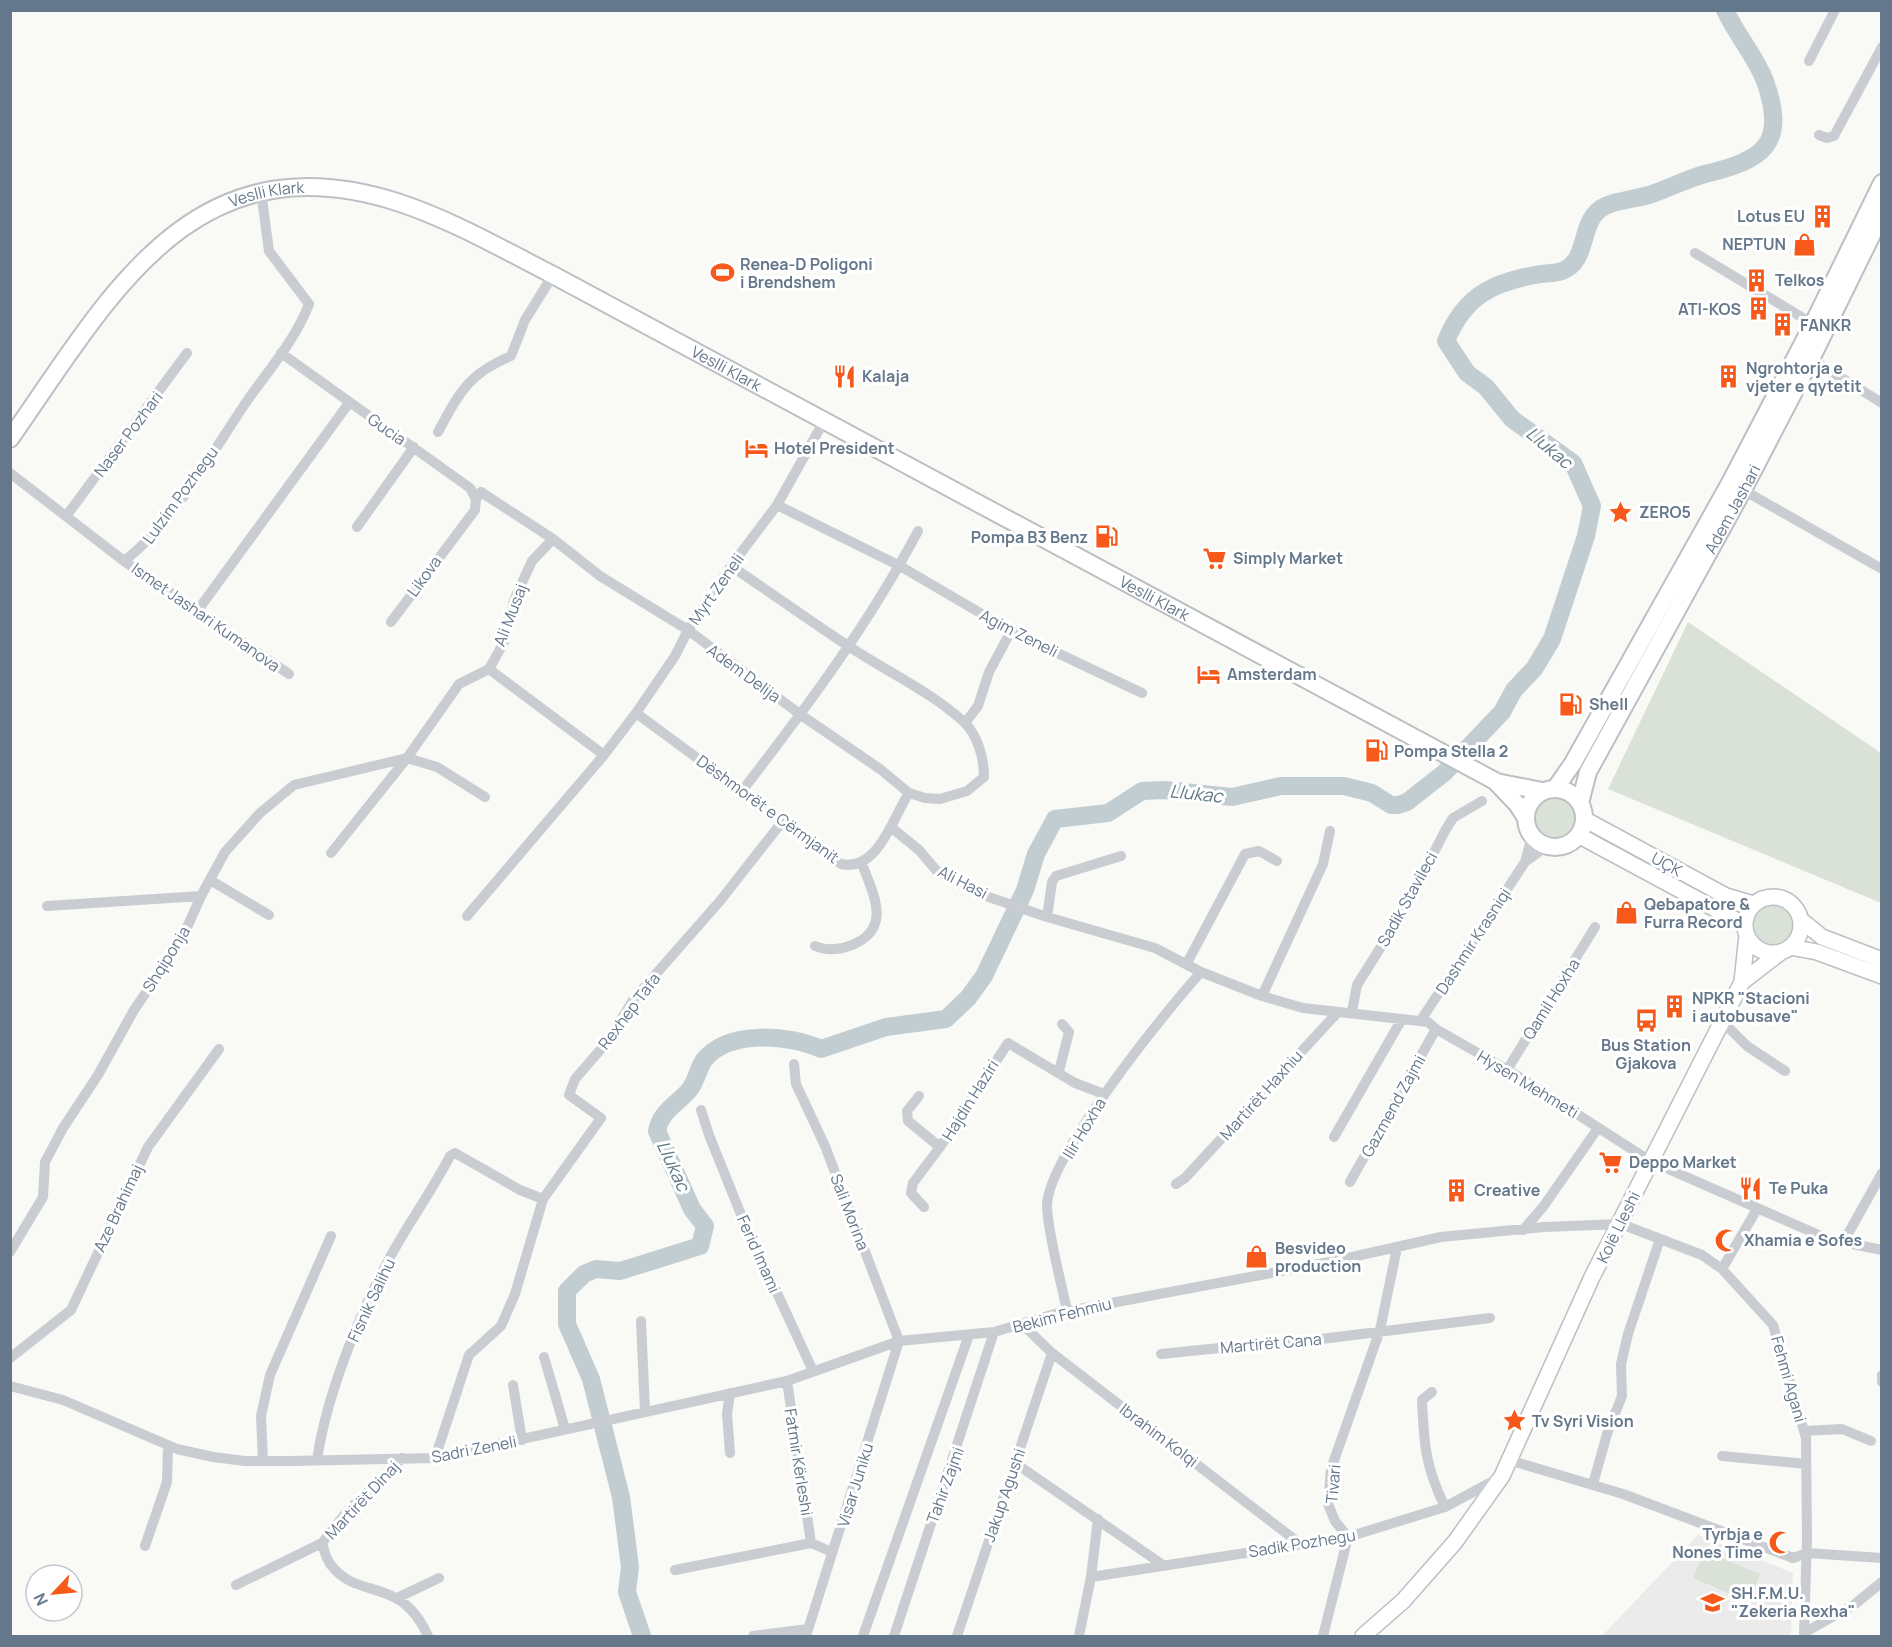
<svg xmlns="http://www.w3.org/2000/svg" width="1892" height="1647" font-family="Manrope,sans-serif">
  <rect width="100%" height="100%" fill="#f9f9f6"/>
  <path fill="#eaebea" d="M1698,1535L1793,1573L1791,1636H1602Z"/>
  <path fill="#dae2d7" d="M1688,622L1881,753V903L1608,789Z
    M1533 818a21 21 0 1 1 42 0a21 21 0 1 1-42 0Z
    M1752 924a21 21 0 1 1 42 0a21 21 0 1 1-42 0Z
    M1704,1551L1760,1574L1749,1602L1693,1578Z"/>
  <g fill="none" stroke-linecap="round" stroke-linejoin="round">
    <path stroke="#c2cdd2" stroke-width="18" d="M642,1636L627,1592L630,1567L621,1497L591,1379L567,1324V1291L584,1274L596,1269L620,1271L700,1246L705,1226L692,1209L657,1131C661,1110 678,1104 690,1089C697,1080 698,1068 704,1060C729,1029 790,1035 821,1049L886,1027L946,1019L968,998L984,976L1025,890L1036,854L1055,819L1108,813L1142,791L1164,790L1232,797L1281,786H1344L1372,793L1391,805H1398L1407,802L1444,773L1502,712L1514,690L1534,669L1552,639L1586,536L1592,506L1573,463L1512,419L1486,387L1467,373L1446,341C1464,297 1491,283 1535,275C1544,273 1554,274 1562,271C1591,260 1577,220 1605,206C1619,200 1635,199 1649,195C1668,189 1686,179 1705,174C1762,160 1788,146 1765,81C1755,55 1737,36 1725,10"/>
    <defs>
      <path id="secondary" d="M1584,819L1726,896L1753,904
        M1578,835L1745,925
        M1745 925a28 28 0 1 1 56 0a28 28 0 1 1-56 0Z
        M1801,920L1822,937L1882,960
        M1790,947L1817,952L1882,976
        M1742,982L1781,952
        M1363,1636L1403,1601L1455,1542L1502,1476L1592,1277L1742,982L1747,935"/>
      <g id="primary">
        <path id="s1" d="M10,439C110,296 192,137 397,202C452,220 502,249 553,275L1495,781L1517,804L1526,818"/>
        <path d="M1496,782L1542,791"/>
        <path d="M1555,789L1573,763L1730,483L1813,324L1882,183"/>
        <circle cx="1555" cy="818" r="29"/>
        <path id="s2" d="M1580,803L1588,772L1743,490L1811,359L1882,214"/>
      </g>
    </defs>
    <use href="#secondary" stroke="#bbc0c5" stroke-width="18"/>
    <use href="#primary" stroke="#bcc0c4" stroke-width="20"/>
    <path stroke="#c9cdd1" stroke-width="10" d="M1809,61L1835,10
      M1819,135L1827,138L1834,136L1882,47
      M1695,253L1813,324
      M281,353L470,488L476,499L475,510L391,622
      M1811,359L1882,403
      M438,432C460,392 468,374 511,356L525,320L553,275
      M10,473L124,561C173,524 212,452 247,401C268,371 296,339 309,304L269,251L261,191
      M1738,487L1882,569
      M476,499L481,492L553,539L600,576L688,630L801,715L880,769L909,793L925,798L940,799L967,791L984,777C984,758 978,736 964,722C932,693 892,674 856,651C814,624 773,594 731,566
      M777,505L900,566L1011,631L1142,693
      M67,515L187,353
      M357,527L414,447
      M124,561L289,674
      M198,610L349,403
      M489,669L504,642L514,600L532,561L553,539
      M489,669L604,755
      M636,713L841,864C878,872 893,817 909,793
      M965,723L978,706L989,672L1011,631
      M407,758L437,767L485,797
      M742,791C806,708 869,624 918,531
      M892,828L919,850L936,870L980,894L1047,917L1155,948L1201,972L1262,996L1303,1008L1428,1022L1436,1029L1518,1076L1650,1161L1828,1239L1882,1250
      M331,853L407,758L459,684L489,669
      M1525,862L1547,846
      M210,880L269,915
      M47,906L201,896
      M467,916L604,755L636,713L675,656L688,630L731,566L777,505L824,421
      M1047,917L1052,882L1056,876L1121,856
      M815,946C827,951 839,950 852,945C892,929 874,895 862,864
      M1187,963L1245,854L1259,851L1277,861
      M1262,996L1323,864L1330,831
      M1352,1012L1357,985L1404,910L1446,829L1453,818L1482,801
      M1421,1020L1525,862L1532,836
      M1721,1020L1747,1046L1785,1071
      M794,1064L796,1084L825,1146L899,1341L806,1636
      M1507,1070L1595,927
      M1059,1071L1069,1032L1062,1024
      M919,1096L907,1111L908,1121L940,1147L1008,1043L1075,1083L1104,1094
      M701,1110L709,1135L742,1217L813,1371
      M1334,1137L1402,1019
      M1350,1182L1436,1029
      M1176,1184L1185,1178L1337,1013
      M924,1207L911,1193L913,1183L940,1147
      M1523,1230L1543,1207L1598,1128
      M1844,1241L1882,1173
      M10,1252L43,1197L45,1162L63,1128L98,1075L134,1010L181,941L201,896L225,852L260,813L294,785L407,758
      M1722,1269L1757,1209
      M1067,1311C1061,1281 1049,1238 1047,1208C1044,1161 1166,1011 1201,972
      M641,1321L645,1411
      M1022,1324L1052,1353L1299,1543
      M1161,1354L1239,1346H1265L1490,1318
      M544,1357L565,1429
      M10,1358L71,1310L148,1147L219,1049
      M1882,1375V1382
      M787,1381L811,1543L832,1552
      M513,1385L522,1440
      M10,1386L63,1400L177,1449L213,1457L245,1461H291L435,1458L787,1381L899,1341L994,1332L1058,1313L1330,1262L1441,1237L1544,1227L1621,1224L1702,1255L1722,1269L1773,1325L1806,1438L1807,1539L1804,1636
      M1432,1392L1422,1400C1424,1444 1425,1466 1445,1507
      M730,1393L727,1414L730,1453
      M1804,1431L1842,1429L1871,1441
      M1722,1456L1806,1464
      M402,1458L389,1473L348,1510L322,1543C324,1550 326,1559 331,1565C358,1601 401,1575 428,1636
      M435,1458L469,1355L501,1326L515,1294L543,1199L601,1118L569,1095L575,1079L608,1041L633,1000L720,901L782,822
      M317,1460C327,1391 365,1298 401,1238C417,1211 435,1185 450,1156L455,1153L520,1190L543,1199
      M1509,1460L1623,1494L1793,1558L1807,1553L1882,1558
      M263,1461L261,1416L270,1375L331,1236
      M1015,1463L1163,1565
      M1593,1484L1607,1434L1622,1396L1621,1364L1628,1334L1660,1239
      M145,1546L167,1482L168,1445
      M675,1570L811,1543
      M1091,1577L1348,1537L1445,1507L1499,1478
      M236,1585L322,1543
      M397,1598L439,1578
      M1804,1633L1855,1604L1882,1582
      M753,1636L808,1629
      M863,1636L969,1335
      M894,1636L994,1332
      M957,1636L1052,1353
      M1079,1636L1091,1577L1098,1519
      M1323,1636L1348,1537L1335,1521L1328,1504L1331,1469L1380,1330L1397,1248"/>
    <use href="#secondary" stroke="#fff" stroke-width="15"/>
    <use href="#primary" stroke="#fff" stroke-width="16"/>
  </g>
  <defs>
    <symbol id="building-bare" viewBox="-9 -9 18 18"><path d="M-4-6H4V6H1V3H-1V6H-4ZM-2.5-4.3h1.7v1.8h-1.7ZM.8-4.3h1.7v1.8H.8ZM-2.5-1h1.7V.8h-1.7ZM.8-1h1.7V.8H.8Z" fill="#f6591a" stroke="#fff" stroke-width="2.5" paint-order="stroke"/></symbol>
    <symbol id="shop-bare" viewBox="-9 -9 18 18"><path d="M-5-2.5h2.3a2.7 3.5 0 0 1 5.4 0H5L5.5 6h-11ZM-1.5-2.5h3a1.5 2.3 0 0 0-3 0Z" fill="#f6591a" stroke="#fff" stroke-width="2.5" paint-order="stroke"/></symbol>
    <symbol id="stadium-bare" viewBox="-9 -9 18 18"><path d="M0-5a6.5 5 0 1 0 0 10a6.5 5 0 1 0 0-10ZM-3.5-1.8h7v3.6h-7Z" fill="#f6591a" stroke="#fff" stroke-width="2.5" paint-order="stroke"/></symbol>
    <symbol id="restaurant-bare" viewBox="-9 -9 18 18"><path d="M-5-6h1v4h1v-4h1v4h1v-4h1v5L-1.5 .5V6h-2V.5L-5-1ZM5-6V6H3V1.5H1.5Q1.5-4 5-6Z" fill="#f6591a" stroke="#fff" stroke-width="2.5" paint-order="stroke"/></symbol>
    <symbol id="hotel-bare" viewBox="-9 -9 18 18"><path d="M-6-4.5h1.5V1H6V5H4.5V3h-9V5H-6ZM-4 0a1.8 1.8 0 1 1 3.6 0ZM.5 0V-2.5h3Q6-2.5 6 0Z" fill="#f6591a" stroke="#fff" stroke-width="2.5" paint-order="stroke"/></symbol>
    <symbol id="sight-bare" viewBox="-9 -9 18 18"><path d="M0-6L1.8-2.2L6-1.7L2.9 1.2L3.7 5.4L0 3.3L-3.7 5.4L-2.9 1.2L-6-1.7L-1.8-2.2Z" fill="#f6591a" stroke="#fff" stroke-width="2.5" paint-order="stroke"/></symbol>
    <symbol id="fuel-bare" viewBox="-9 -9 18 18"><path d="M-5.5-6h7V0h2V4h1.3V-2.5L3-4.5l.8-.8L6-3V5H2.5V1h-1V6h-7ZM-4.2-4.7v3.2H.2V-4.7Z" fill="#f6591a" stroke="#fff" stroke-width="2.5" paint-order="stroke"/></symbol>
    <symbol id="supermarket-bare" viewBox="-9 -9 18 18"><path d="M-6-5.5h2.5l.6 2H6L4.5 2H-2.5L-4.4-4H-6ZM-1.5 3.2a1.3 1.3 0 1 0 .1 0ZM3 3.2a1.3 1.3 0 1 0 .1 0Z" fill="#f6591a" stroke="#fff" stroke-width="2.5" paint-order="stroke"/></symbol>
    <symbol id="bus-bare" viewBox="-9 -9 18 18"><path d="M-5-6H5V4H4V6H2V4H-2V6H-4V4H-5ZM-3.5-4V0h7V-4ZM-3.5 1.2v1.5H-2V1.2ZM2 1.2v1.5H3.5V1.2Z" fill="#f6591a" stroke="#fff" stroke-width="2.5" paint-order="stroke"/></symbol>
    <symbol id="mosque-bare" viewBox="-9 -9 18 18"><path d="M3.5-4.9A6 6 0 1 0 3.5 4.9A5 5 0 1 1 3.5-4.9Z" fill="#f6591a" stroke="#fff" stroke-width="2.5" paint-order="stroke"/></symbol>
    <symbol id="school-bare" viewBox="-9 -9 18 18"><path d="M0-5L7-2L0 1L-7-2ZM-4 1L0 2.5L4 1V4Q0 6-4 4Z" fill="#f6591a" stroke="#fff" stroke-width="2.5" paint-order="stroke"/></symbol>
  </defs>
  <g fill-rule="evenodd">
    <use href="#building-bare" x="1806" y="200" width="33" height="33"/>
    <use href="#shop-bare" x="1788" y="228" width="33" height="33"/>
    <use href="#stadium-bare" x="706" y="256" width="33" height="33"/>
    <use href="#building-bare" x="1740" y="264" width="33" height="33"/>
    <use href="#building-bare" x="1742" y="292" width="33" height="33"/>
    <use href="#building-bare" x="1766" y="308" width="33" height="33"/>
    <use href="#restaurant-bare" x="828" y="360" width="33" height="33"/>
    <use href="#building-bare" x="1712" y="360" width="33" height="33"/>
    <use href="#hotel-bare" x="740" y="432" width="33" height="33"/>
    <use href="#sight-bare" x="1604" y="496" width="33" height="33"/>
    <use href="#fuel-bare" x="1090" y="520" width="33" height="33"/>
    <use href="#supermarket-bare" x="1198" y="542" width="33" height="33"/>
    <use href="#hotel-bare" x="1192" y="658" width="33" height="33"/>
    <use href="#fuel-bare" x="1554" y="688" width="33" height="33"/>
    <use href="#fuel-bare" x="1360" y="734" width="33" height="33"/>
    <use href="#shop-bare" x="1610" y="896" width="33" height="33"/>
    <use href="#building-bare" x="1658" y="990" width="33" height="33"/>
    <use href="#bus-bare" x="1630" y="1004" width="33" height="33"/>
    <use href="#supermarket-bare" x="1594" y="1146" width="33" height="33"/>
    <use href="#restaurant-bare" x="1734" y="1172" width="33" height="33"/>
    <use href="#building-bare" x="1440" y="1174" width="33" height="33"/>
    <use href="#mosque-bare" x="1710" y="1224" width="33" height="33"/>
    <use href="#shop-bare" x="1240" y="1240" width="33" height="33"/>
    <use href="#sight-bare" x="1498" y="1404" width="33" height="33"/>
    <use href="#mosque-bare" x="1764" y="1526" width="33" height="33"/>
    <use href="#school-bare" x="1696" y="1586" width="33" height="33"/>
  </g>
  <g text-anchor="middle" stroke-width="6" stroke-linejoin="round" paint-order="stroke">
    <g font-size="16" fill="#65788b" stroke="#fff">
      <text dy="6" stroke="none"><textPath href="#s1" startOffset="366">Veslli Klark</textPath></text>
      <text dy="6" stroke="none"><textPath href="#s1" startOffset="868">Veslli Klark</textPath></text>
      <text transform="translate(387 429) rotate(35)" y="6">Gucia</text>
      <text transform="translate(128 434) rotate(-53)" y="6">Naser Pozhari</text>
      <text transform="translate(180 495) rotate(-54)" y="6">Lulzim Pozhegu</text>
      <text dy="6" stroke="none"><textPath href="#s2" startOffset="332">Adem Jashari</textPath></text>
      <text transform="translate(424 576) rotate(-54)" y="6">Likova</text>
      <text transform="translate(716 589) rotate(-55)" y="6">Myrt Zeneli</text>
      <text dy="6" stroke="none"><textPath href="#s1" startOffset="1354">Veslli Klark</textPath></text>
      <text transform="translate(510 615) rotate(-69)" y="6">Ali Musaj</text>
      <text transform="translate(206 617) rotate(35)" y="6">Ismet Jashari Kumanova</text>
      <text transform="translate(1019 633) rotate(27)" y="6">Agim Zeneli</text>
      <text transform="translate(744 673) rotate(36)" y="6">Adem Delija</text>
      <text transform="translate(768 809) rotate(36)" y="6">Dëshmorët e Cërmjanit</text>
      <text transform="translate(1667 864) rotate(29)" y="6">UÇK</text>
      <text transform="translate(963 882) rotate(27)" y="6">Ali Hasi</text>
      <text transform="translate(1407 899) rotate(-61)" y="6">Sadik Stavileci</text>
      <text transform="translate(1473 941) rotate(-57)" y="6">Dashmir Krasniqi</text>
      <text transform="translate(166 959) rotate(-58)" y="6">Shqiponja</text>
      <text transform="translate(1551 999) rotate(-58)" y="6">Qamil Hoxha</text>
      <text transform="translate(629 1011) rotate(-53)" y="6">Rexhep Tafa</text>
      <text transform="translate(1528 1084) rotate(31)" y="6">Hysen Mehmeti</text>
      <text transform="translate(1261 1095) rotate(-48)" y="6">Martirët Haxhiu</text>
      <text transform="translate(970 1100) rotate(-58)" y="6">Hajdin Haziri</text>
      <text transform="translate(1393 1106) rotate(-61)" y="6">Gazmend Zajmi</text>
      <text transform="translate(1084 1128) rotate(-59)" y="6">Ilir Hoxha</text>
      <text transform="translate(118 1208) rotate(-65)" y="6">Aze Brahimaj</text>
      <text transform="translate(850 1212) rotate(69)" y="6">Sali Morina</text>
      <text transform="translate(1618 1227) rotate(-64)" y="6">Kolë Lleshi</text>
      <text transform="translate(759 1254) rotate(66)" y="6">Ferid Imami</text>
      <text transform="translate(371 1300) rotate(-65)" y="6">Fisnik Salihu</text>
      <text transform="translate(1062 1315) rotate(-14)" y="6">Bekim Fehmiu</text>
      <text transform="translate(1271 1343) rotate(-5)" y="6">Martirët Cana</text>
      <text transform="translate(1789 1379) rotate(74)" y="6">Fehmi Agani</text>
      <text transform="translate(1159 1435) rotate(37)" y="6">Ibrahim Kolqi</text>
      <text transform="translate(474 1449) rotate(-11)" y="6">Sadri Zeneli</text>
      <text transform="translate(799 1462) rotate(81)" y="6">Fatmir Kërleshi</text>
      <text transform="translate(1333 1484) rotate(-85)" y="6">Tivari</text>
      <text transform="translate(855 1485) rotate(-73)" y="6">Visar Juniku</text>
      <text transform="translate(945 1485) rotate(-70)" y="6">Tahir Zajmi</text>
      <text transform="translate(1004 1495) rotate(-71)" y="6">Jakup Agushi</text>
      <text transform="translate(362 1500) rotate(-47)" y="6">Martirët Dinaj</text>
      <text transform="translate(1302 1543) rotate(-9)" y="6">Sadik Pozhegu</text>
    </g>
    <g font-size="16" font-weight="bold" fill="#65788b" stroke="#fff" text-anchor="start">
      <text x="1805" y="222" text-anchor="end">Lotus EU</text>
      <text x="1786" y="250" text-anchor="end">NEPTUN</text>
      <text x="740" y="270">Renea-D Poligoni<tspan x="740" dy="18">i Brendshem</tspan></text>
      <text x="1775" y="286">Telkos</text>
      <text x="1741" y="315" text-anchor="end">ATI-KOS</text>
      <text x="1800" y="331">FANKR</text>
      <text x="1746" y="374">Ngrohtorja e<tspan x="1746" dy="18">vjeter e qytetit</tspan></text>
      <text x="862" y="382">Kalaja</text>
      <text x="774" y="454">Hotel President</text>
      <text x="1639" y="518">ZERO5</text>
      <text x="1088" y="543" text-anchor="end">Pompa B3 Benz</text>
      <text x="1233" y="564">Simply Market</text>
      <text x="1227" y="680">Amsterdam</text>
      <text x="1589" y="710">Shell</text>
      <text x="1394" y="757">Pompa Stella 2</text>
      <text x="1644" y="910">Qebapatore &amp;<tspan x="1644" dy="18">Furra Record</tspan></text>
      <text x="1692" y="1004">NPKR "Stacioni<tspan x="1692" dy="18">i autobusave"</tspan></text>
      <text x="1646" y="1051" text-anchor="middle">Bus Station<tspan x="1646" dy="18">Gjakova</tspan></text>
      <text x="1629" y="1168">Deppo Market</text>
      <text x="1769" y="1194">Te Puka</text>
      <text x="1474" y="1196">Creative</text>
      <text x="1744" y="1246">Xhamia e Sofes</text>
      <text x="1275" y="1254">Besvideo<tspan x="1275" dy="18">production</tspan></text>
      <text x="1532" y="1427">Tv Syri Vision</text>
      <text x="1763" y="1540" text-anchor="end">Tyrbja e<tspan x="1763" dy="18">Nones Time</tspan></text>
      <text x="1731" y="1599">SH.F.M.U.<tspan x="1731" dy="18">"Zekeria Rexha"</tspan></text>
    </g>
    <g font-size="18" font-style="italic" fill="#617a86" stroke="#fff">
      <text transform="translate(1549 448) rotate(40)" y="6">Llukac</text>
      <text transform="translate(1196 794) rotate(6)" y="6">Llukac</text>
      <text transform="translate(673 1166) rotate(65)" y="6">Llukac</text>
    </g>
  </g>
  <rect width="1892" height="1647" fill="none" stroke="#65788b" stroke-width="24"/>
  <g transform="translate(54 1593) rotate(244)"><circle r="28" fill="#ffffff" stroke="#c1c9d1" stroke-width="1.5"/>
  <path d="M0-4.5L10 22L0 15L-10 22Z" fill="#f6591a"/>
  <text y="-9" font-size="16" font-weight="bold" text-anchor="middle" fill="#65788b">N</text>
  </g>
</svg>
